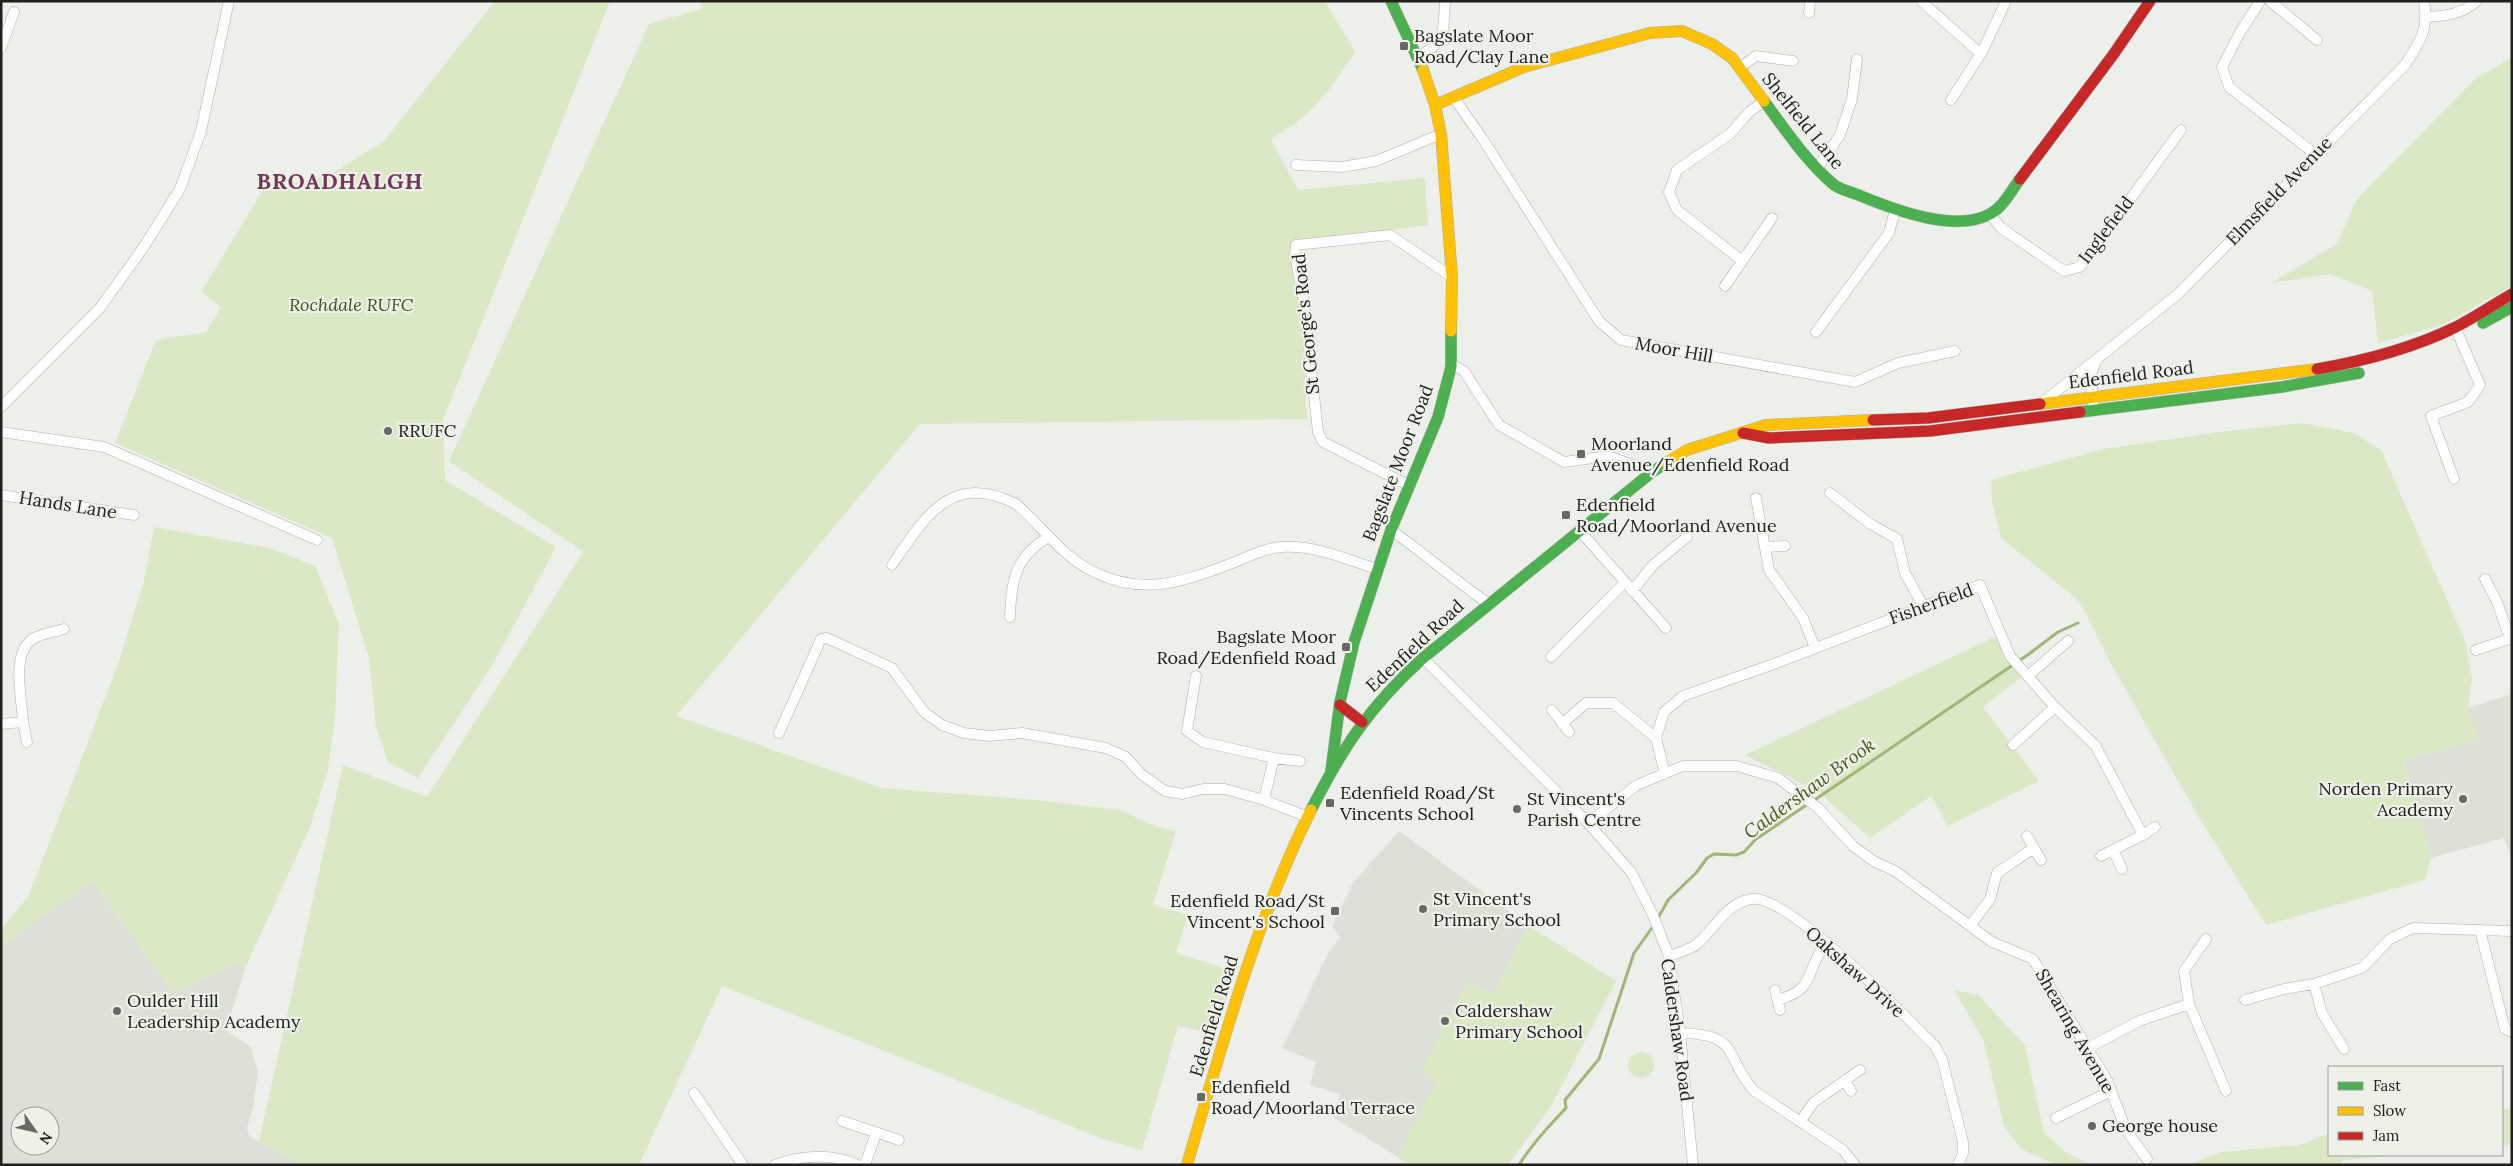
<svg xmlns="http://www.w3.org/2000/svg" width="2513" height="1166" font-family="Lora,serif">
  <rect width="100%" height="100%" fill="#edefea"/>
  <path fill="#dce0d6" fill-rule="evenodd" d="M2512,694V850L2509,851L2504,838L2431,858L2404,760L2478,740L2468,708Z
    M1399,831L1529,926L1616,981L1552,1104L1508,1165H1411L1334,1118L1340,1094L1310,1085L1316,1062L1282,1048L1330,950L1340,937L1332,926L1353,883Z
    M92,881L173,992L238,963L246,966L226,1030L251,1047L258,1072L253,1107L247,1128L249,1136L301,1165H1V946ZM20,1116H50V1146H20Z"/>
  <path fill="#dae8c6" d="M495,1H610L443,420L445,480L556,547L493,664L418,778L388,762L376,727L369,658L332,538L115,443L156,340L206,332L221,307L201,292L263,190L328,176L384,141Z
    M701,1H1325L1355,52C1328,92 1314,115 1271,139L1298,190L1425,178L1428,225L1292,245L1301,306L1307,419L920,424L676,716L882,788L1038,800L1120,810L1154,826L1176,831L1153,905L1188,915L1176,953L1234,971L1215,1034L1178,1026L1142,1150L1103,1139L722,986L639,1165H301L259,1141L343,765L427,797L583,552L449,461L649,24L701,9Z
    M2512,57V286L2442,325L2378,343L2372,291L2330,274L2271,283L2337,244L2357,199L2475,79Z
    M2302,423L2354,433L2381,450L2466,643L2472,679L2468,708L2478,740L2404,760L2431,858L2425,880L2266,925L2200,819L2109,660L2080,602L2001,538L1992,501L1991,480L2103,449L2228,431Z
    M154,527L270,548L315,566L339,624L335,715L328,770L310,827L246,966L238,963L173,992L92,881L1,946V929L28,897L117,667L144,581Z
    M2001,634L2023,676L1983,707L2039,781L1948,826L1931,796L1870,838L1817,791L1745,755Z
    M1529,926L1616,981L1552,1104L1508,1165H1411L1397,1157L1437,1080L1421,1071L1467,982L1493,993Z
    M1954,990L1978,995L2025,1045L2044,1133L2067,1153L2091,1165H2056L2021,1149L2004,1126L1983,1039Z
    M1628 1065a13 13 0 1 1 26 0a13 13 0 1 1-26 0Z
    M2512,1108V1143L2502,1146V1110Z
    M2329,1133V1155H2403L2343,1160L2339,1165H2187L2221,1152L2300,1145Z"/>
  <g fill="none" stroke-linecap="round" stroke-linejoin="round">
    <path stroke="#a0b677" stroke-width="3" d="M1813,801L2029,654L2058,632L2078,623
      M1657,920L1668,900L1696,873L1707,858L1714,854L1736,855L1744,852L1756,839L1808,804
      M1519,1165C1532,1144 1549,1126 1566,1108L1565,1100L1599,1059L1634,953L1654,925"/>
    <defs>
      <path id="street" d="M1921,1L1981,54
        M2260,1L2238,36L2222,67L2229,87L2315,154
        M2270,1L2317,40
        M1809,13L1810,1
        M2427,17C2446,16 2462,14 2477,1
        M1,48L14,12
        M1418,56C1447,43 1443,30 1445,1
        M1739,68L1756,56L1793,61
        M1454,98L1482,138L1599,321L1621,340L1855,382L1898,363L1955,351
        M1951,100L1983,50L2006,1
        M1296,165L1342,167L1376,161L1441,134
        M1817,169L1840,135L1852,99L1857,59
        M1990,214L2001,228L2064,271L2080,267L2181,130
        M1741,260L1677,210L1669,192L1677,170L1730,134L1749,112L1763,102
        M1725,286L1772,218
        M1816,332L1889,233L1895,210
        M1451,367H1457L1464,371L1499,425L1564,462L1608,456L1652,472
        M2043,402L2178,294L2405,65C2420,42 2429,29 2424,1
        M2093,404L2091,374L2095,364
        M1,407L100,308L143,248L180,189L201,131L229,1
        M1,432L104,447L317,540
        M2454,479L2431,416L2468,402L2480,385L2455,327
        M1410,486L1323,442L1318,432L1304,303L1295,255L1296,245L1390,235L1452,277
        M1830,493L1869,523L1897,539L1905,573L1923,606
        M1,495L134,515
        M1756,498L1769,570L1803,618L1815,648
        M1391,530C1424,553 1454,580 1488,603
        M1579,530L1666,628
        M1765,547L1785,546
        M892,565C925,517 951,471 1016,504C1043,527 1063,558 1096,573C1146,597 1188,580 1235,562C1250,556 1265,548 1282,547C1315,545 1346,559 1377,569
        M2485,579L2497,602L2510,639
        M1632,591L1653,565L1687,537
        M1010,617C1011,582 1015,556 1049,537
        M2476,650L2512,638
        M1551,657L1625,582
        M1423,658L1588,823L1631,872L1652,913L1669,956L1680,1033L1693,1165
        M2029,675L2068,641
        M1196,676L1187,731L1203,742L1274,758L1300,761
        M1552,710L1569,732
        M23,722L27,742
        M1,724L23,722C22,698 10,652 34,638C43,633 54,632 64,629
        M1562,724L1586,703H1613L1656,738
        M779,733L821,639L827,638L892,668L924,712L942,725L964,733L989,736L1022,733L1106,748L1126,757L1141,774L1165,791L1182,794L1203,789H1225L1264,800L1308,817
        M2013,745L2055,707
        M1665,774L1656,738L1664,712L1683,696L1774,664L1980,585L2010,656L2055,707L2095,745L2143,835L2101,856
        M1264,800L1274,758
        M1588,823L1637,785L1683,766H1737L1778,778L1818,808L1853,846L1875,862L1895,871L1992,942L2033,959L2107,1080L2126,1130L2147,1159
        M2143,835L2155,827
        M2027,836L2041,860
        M2113,850L2122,869
        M1970,926L1990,899L1997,873L2034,848
        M2480,930L2505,1029L2512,1032
        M1669,956C1677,953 1690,950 1697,944C1715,929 1725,904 1751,899C1786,892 1908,1019 1935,1046L1942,1059L1963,1142V1153L1958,1165
        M2314,984L2322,1013L2344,1049
        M1775,990L1780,1010
        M1778,1000C1819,988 1803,971 1827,942
        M2245,1000L2284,989L2314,984L2362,968L2390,939L2413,928L2512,931
        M2189,1004L2184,971L2206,939
        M1680,1033C1741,1034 1723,1055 1754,1091L1843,1150L1855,1165
        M2088,1048L2139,1021L2189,1004L2226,1091
        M1845,1080L1851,1091
        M694,1093L743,1165
        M2056,1118L2111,1091
        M842,1121L899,1140
        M1800,1122L1814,1102L1860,1070
        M775,1165C801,1155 832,1153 858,1165
        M865,1165L876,1133"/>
      <path id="fast" d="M1391,1L1423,70
        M1764,101C1785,129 1805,160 1833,184C1840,190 1852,192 1861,196C1895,210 1955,233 1990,214C2003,207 2011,191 2020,179
        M2483,323L2512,307
        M2080,412L2282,387L2359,373
        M1331,771L1340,702L1354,642L1391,530L1438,417L1451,367V331
        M1311,810C1343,747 1370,706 1423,658L1652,472L1666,463"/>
      <path id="slow" d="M1423,70L1435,105L1441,134L1452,277L1451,331
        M1435,105L1524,67L1650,33L1682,31L1712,44L1732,58L1764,101
        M2040,404L2317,369
        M1666,463L1687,450L1766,425L1873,420
        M1187,1165C1222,1045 1255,923 1311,810"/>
      <path id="jam" d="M2020,179L2113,55L2150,1
        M2317,369C2364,361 2413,348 2456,327C2475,317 2493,305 2512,294
        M1873,420L1928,418L2040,404
        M1743,433L1769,438L1930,431L2080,412
        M1340,705L1362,722"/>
    </defs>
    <use href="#street" stroke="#afb0ac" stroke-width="11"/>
    <use href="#fast" stroke="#afb0ac" stroke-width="12"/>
    <use href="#slow" stroke="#afb0ac" stroke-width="12"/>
    <use href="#jam" stroke="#afb0ac" stroke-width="12"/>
    <use href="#street" stroke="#fcfdfc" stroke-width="10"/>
    <use href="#fast" stroke="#4caf50" stroke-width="11"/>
    <use href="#slow" stroke="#ffc107" stroke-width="11"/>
    <use href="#jam" stroke="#c62828" stroke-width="11"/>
  </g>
  <g fill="#686965" stroke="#edf1e8" stroke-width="2">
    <rect x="1399" y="41" width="10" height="10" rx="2.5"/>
    <circle cx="388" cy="431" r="5"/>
    <rect x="1576" y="449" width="10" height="10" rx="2.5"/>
    <rect x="1561" y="510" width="10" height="10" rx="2.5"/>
    <rect x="1341" y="642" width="10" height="10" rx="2.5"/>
    <circle cx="2463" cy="799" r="5"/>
    <rect x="1325" y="798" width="10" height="10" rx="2.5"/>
    <circle cx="1517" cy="809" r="5"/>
    <circle cx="1423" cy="909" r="5"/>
    <rect x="1330" y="906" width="10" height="10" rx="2.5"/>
    <circle cx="117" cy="1011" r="5"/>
    <circle cx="1445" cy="1021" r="5"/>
    <rect x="1196" y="1092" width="10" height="10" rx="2.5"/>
    <circle cx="2092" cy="1126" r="5"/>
  </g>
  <g text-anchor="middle" stroke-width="4.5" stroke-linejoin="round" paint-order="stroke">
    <g font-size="18" fill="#20211e" stroke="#edf1e8" text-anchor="start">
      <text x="1414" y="42">Bagslate Moor<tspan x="1414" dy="21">Road/Clay Lane</tspan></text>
      <text x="398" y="437">RRUFC</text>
      <text x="1591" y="450">Moorland<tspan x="1591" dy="21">Avenue/Edenfield Road</tspan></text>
      <text x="1576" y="511">Edenfield<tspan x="1576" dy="21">Road/Moorland Avenue</tspan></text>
      <text x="1336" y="643" text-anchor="end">Bagslate Moor<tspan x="1336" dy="21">Road/Edenfield Road</tspan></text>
      <text x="2453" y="795" text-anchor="end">Norden Primary<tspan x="2453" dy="21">Academy</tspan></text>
      <text x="1340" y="799">Edenfield Road/St<tspan x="1340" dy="21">Vincents School</tspan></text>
      <text x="1527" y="805">St Vincent's<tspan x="1527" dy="21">Parish Centre</tspan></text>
      <text x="1433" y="905">St Vincent's<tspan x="1433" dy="21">Primary School</tspan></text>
      <text x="1325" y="907" text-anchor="end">Edenfield Road/St<tspan x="1325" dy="21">Vincent's School</tspan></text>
      <text x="127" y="1007">Oulder Hill<tspan x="127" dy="21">Leadership Academy</tspan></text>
      <text x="1455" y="1017">Caldershaw<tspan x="1455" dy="21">Primary School</tspan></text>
      <text x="1211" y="1093">Edenfield<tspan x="1211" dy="21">Road/Moorland Terrace</tspan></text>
      <text x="2102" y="1132">George house</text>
    </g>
    <g font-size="18" fill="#20211e" stroke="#edf1e8">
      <text transform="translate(1803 121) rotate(51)" y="6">Shelfield Lane</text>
      <text transform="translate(2279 191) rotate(-46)" y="6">Elmsfield Avenue</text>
      <text transform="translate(2106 230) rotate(-53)" y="6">Inglefield</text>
      <text transform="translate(1306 324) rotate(-96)" y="6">St George's Road</text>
      <text transform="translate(1674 350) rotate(10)" y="6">Moor Hill</text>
      <text transform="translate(2131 375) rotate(-7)" y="6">Edenfield Road</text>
      <text transform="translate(1398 463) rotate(-69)" y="6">Bagslate Moor Road</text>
      <text transform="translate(68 505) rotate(9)" y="6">Hands Lane</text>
      <text transform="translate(1931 604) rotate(-20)" y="6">Fisherfield</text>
      <text transform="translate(1415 646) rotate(-43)" y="6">Edenfield Road</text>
      <text transform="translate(1855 972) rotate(42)" y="6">Oakshaw Drive</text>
      <text transform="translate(1214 1016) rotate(-73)" y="6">Edenfield Road</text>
      <text transform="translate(1677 1030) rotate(82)" y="6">Caldershaw Road</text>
      <text transform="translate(2075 1031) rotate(60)" y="6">Shearing Avenue</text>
    </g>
    <g font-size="18" font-style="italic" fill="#405415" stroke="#edf1e8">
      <text x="351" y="311">Rochdale RUFC</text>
    </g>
    <g font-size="19" font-style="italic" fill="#465a1c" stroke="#edf1e8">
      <text transform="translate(1809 788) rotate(-36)" y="7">Caldershaw Brook</text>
    </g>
    <g font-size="22" font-weight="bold" letter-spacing="1" fill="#763659" stroke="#edf1e8">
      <text x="340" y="189">BROADHALGH</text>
    </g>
  </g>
  <rect width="2513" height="1166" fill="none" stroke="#20211e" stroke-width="5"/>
  <rect x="2328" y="1066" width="175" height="90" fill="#edf1e8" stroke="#9b9e97"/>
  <rect x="2338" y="1082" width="25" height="8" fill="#4caf50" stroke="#9b9e97"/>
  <text x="2373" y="1091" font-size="15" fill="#20211e">Fast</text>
  <rect x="2338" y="1107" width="25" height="8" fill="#ffc107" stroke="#9b9e97"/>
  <text x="2373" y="1116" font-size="15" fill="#20211e">Slow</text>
  <rect x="2338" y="1132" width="25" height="8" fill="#c62828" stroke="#9b9e97"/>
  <text x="2373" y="1141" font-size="15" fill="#20211e">Jam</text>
  <g transform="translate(35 1131) rotate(124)"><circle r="24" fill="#edf1e8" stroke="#9b9e97"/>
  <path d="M0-4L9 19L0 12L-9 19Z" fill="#686965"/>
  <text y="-8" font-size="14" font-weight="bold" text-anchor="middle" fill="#20211e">N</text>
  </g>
</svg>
